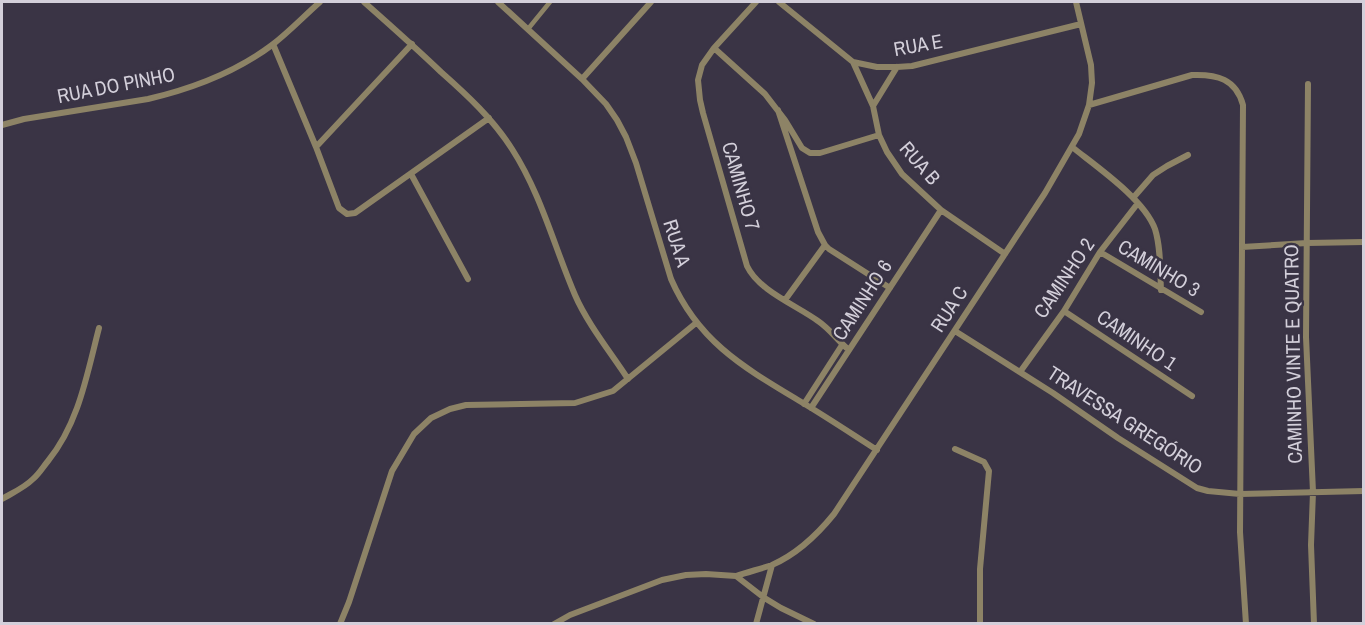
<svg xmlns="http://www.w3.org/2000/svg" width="1365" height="625" font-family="'Archivo Narrow',sans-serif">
  <rect width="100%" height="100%" fill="#3a3445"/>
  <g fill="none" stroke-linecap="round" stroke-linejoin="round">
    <path stroke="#8d8366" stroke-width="4.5" d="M528,29L550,2"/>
    <path stroke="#8d8366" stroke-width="6" d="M364,2C390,25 416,48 441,72C467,95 493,119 512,149C541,194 554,246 575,295C587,323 611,353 628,379
      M498,2L582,79L606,104L617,120L626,137L636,163L671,279C699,343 745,368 803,403C828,418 852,434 877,450
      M756,2L714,48L702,65L698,80L700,100L703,113L747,266C759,291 796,305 818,321C830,329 838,341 849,350
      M779,2L853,62L877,67H897L912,66L1081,24
      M273,44L316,147L339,208L347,214L355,213L489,118
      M714,48L765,94L785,120L802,148L810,153H820L879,135
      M853,62L873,106L879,135L887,152L902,174L941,210L1005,254
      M582,79L651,2
      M1308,84L1306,337L1313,492L1311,545L1314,624
      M1089,105L1192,75C1217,74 1236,79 1243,105L1240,532L1246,624
      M873,106L897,67
      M778,110L818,232L825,245L829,249L890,288
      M2,125L24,119L148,99C191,89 236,72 272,45C289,32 304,16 320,2
      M316,147L412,44
      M1072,147C1097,167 1144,199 1155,229C1161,248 1160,270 1161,290
      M411,174L468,279
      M1133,198L1153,175L1167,166L1188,155
      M1242,247L1307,243L1364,242
      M1100,252L1201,312
      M785,300L825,245
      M1064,311L1192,396
      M955,331L1053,393L1118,438L1197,488L1208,491L1240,494L1364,491
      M1020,372L1064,311L1100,252L1138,203
      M804,404L842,345
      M811,408L941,210
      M955,449L984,462L989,471L980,569V624
      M2,499C12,493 24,488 33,479C39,474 43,467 48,461C79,423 87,374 99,328
      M736,576C748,572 760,569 772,565C797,554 817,535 834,514L1045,193L1079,134L1089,105L1092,83L1091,65L1076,2
      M340,624L349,602L392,471L414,434L431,418L450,409L466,405L575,403L613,391L696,323
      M554,624L570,615L662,580L686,575L706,574L736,576L763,597L781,608L814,624
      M756,624L772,565"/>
  </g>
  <g text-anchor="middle" stroke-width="5" stroke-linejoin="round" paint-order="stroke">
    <g font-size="20" fill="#d3cfda" stroke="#3a3445">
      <text transform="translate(918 45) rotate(-10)" y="7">RUA E</text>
      <text transform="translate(116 85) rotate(-11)" y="7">RUA DO PINHO</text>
      <text transform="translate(920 163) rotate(49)" y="7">RUA B</text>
      <text transform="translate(741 186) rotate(74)" y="7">CAMINHO 7</text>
      <text transform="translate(677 243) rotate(72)" y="7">RUA A</text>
      <text transform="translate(1159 268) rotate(31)" y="7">CAMINHO 3</text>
      <text transform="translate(1064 278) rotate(-56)" y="7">CAMINHO 2</text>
      <text transform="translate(862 300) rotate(-57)" y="7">CAMINHO 6</text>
      <text transform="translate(949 309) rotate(-57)" y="7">RUA C</text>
      <text transform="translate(1137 340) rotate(34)" y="7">CAMINHO 1</text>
      <text transform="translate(1293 354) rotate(-91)" y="7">CAMINHO VINTE E QUATRO</text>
      <text transform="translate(1125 420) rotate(33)" y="7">TRAVESSA GREGÓRIO</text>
    </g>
  </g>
  <rect width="1365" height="625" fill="none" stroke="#d3cfda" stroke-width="6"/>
</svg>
